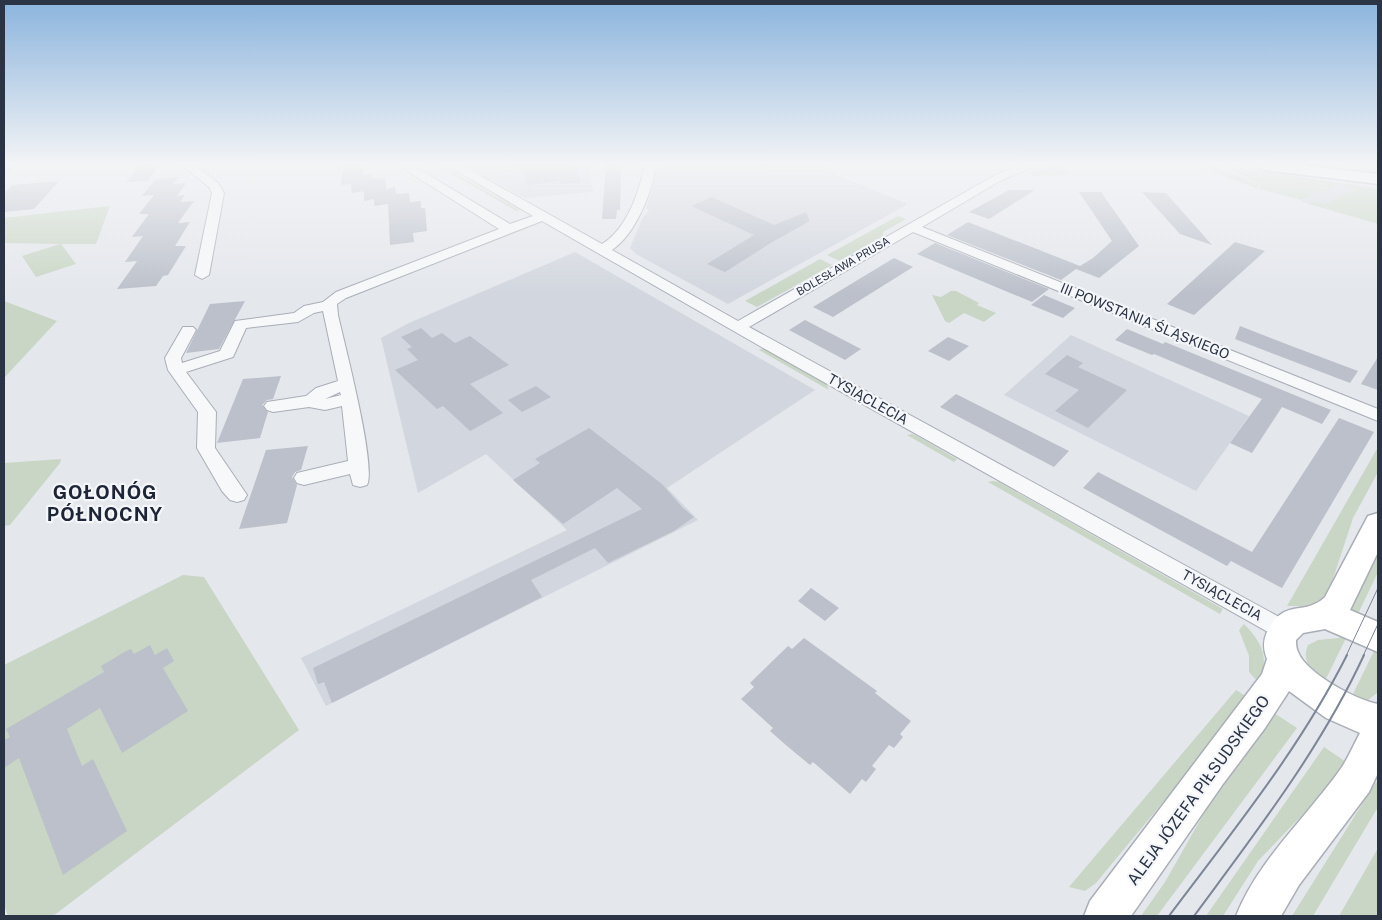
<svg xmlns="http://www.w3.org/2000/svg" width="1382" height="920" font-family="'Public Sans',sans-serif">
  <rect width="100%" height="100%" fill="#e4e7ec"/>
  <path fill="#d2d6de" d="M464,165H589L593,192L525,198Z
    M660,165H824L832,173L908,204L728,304L636,254L630,248L643,217L649,211L646,208Z
    M1339,183L1360,187L1322,208L1300,201Z
    M575,252L815,390L667,488L698,520L326,706L301,658L567,530L486,454L418,493L381,338L409,323Z
    M1071,335L1249,416L1196,491L1004,395Z"/>
  <path fill="#c9d6c5" d="M436,165H441L520,210L516,211Z
    M1056,165H1077L1080,167H1064L1070,175L1032,176V175L1027,172Z
    M1211,167L1220,168L1259,184L1258,189L1205,169Z
    M1235,167L1341,183L1301,200L1260,189V184L1227,169L1236,170Z
    M1346,183L1378,189V224L1309,204L1315,201L1324,204L1328,203L1355,190L1343,185Z
    M110,206L96,244H61L76,264L36,277L22,256L60,244L4,243V218Z
    M898,216L906,219L883,232V236L840,261L827,255Z
    M820,259L832,265L757,307L745,301Z
    M951,291H956L979,303L977,305L996,313L984,322L964,313L949,323L945,321L932,295L941,297Z
    M4,301L57,321L4,378Z
    M763,348L826,384L829,390L759,350Z
    M912,434L917,436L957,459L954,462L907,435Z
    M1378,447V472L1353,518L1330,588L1322,598L1314,603L1303,606H1287Z
    M61,459L60,463L10,525L4,526V463Z
    M993,481L999,482L1223,609L1220,614L988,482Z
    M1378,553V572L1357,616L1351,608Z
    M183,575L204,577L299,730L53,916H8L4,905V665Z
    M1244,624C1261,641 1271,659 1258,682L1249,672V656L1239,630Z
    M1348,634L1324,683C1312,672 1301,662 1308,645L1318,640L1339,638Z
    M1375,649L1378,652V692L1363,704L1350,700Z
    M1236,690L1247,697L1212,743L1096,883L1085,891L1069,887Z
    M1274,713L1297,728L1157,916H1141L1165,882L1211,801Z
    M1324,747L1346,762L1333,782L1331,781L1330,786L1258,861L1223,916H1206Z
    M1376,782L1378,783V807L1313,916H1292Z
    M1378,848V916H1339Z"/>
  <path fill="#bbc0ca" d="M140,165H160L147,181L126,182Z
    M343,165H363V174L372,173V179L385,178L386,189L395,187L396,194L409,193L410,202L421,201V208H425L427,231L413,233L414,242L390,245L388,204L374,206V199L364,201V191L352,193L351,184L341,185Z
    M519,165H575L581,182L561,184L560,181L528,185Z
    M606,165H621L620,210H617L616,219H602Z
    M178,177L173,184L186,183L177,196L185,195L180,202L194,201L178,223L190,222L175,246H186L168,275L163,276L156,286L117,289L137,261L125,262L143,236L132,237L149,214H139L154,195L142,196L156,179Z
    M59,181L34,209L4,212V193L12,185Z
    M1009,190H1035L989,219L969,212Z
    M1079,192H1101L1139,246L1099,278L1076,269L1061,280L947,235L968,222L1080,266L1093,258L1112,241Z
    M1142,192L1166,193L1212,245L1180,234Z
    M712,197L774,225L806,212L810,221L774,241L725,272L707,264L754,235L691,206Z
    M1235,242L1265,251L1194,315L1167,304Z
    M935,243L1049,289L1032,302L917,254Z
    M894,258L913,267L833,317L813,307Z
    M1044,295L1075,308L1063,318L1031,305Z
    M245,301L219,349L186,353L210,304Z
    M805,320L861,349L845,360L789,330Z
    M1240,326L1294,347L1358,371L1350,383L1235,339Z
    M421,328L432,338L442,333L455,343L470,336L509,365L470,384L503,413L470,431L443,406L437,409L395,370L418,360L407,349L412,347L401,337Z
    M1127,329L1163,344L1165,342L1331,410L1322,424L1282,407L1252,453L1230,443L1262,399L1154,354L1152,355L1115,340Z
    M948,337L969,346L949,361L928,351Z
    M1067,355L1083,363L1078,367L1127,390L1088,428L1055,411L1079,390L1045,374Z
    M1378,357V390L1361,384Z
    M281,376L273,399L267,400L262,405L268,412L260,438L217,443L243,379Z
    M536,386L551,397L522,412L508,400Z
    M956,394L1069,451L1054,467L940,407Z
    M1339,418L1374,432L1282,588L1231,561L1227,566L1083,488L1098,472L1252,552Z
    M589,428L662,484L683,508L694,517L674,531L608,563L595,548L531,580L542,597L332,703L324,682L318,684L313,668L642,509L617,488L563,524L513,480L540,463L535,459Z
    M308,446L301,470L295,472L292,477L297,485L287,523L239,529L266,450Z
    M811,588L839,608L825,621L798,601Z
    M804,638L877,691L875,693L911,721L900,734L903,737L894,748L889,745L872,766L876,769L866,782L862,779L850,794L813,762L810,765L787,746L770,731L773,728L741,699L754,687L750,683L788,646L792,649Z
    M150,645L155,655L167,648L174,661L163,668L188,711L122,753L100,708L67,729L82,766L93,759L127,831L63,875L19,758L4,768V740L10,737L6,729L104,672L101,666L126,651L131,649L134,654Z"/>
  <g fill="none" stroke-linecap="round" stroke-linejoin="round">
    <defs>
      <path id="street" d="M182,165H194L218,183L224,193L209,275L202,279L195,275L212,193L209,187Z
        M400,165H412L510,224L533,216L447,165H461L602,244C627,229 639,192 645,165H656C653,191 635,235 612,250L738,321L992,177L1020,165H1034L1033,167L1000,181L922,227L1378,409V421L913,232L749,327L1292,624L1296,631L1292,638L1284,641L758,345L542,221L346,298L337,304L338,315C344,342 377,467 367,485L360,487L353,485L350,474L304,485L297,483L294,478L297,473L348,461L342,406L325,410L309,407L273,412L267,410L264,406L267,402L306,396L316,388L338,381L323,311L314,313L298,322L246,328L233,357L186,372L216,412L215,448L247,495L244,500L237,502L230,500L222,491L197,448L198,412L168,370L165,358L183,327H193L196,330L181,358L182,363L220,351L235,321L294,313L304,306L323,302L336,292L499,229L401,167ZM340,392L341,395L325,399Z"/>
      <path id="secondary" d="M4,165H13L11,168L4,170Z
        M1257,165H1301L1378,174V184L1265,170L1259,168Z
        M1378,513V552L1350,610L1378,622V652L1325,629L1303,633L1296,640C1296,644 1296,648 1298,652C1307,674 1356,700 1378,704V773L1369,792L1299,885L1281,916H1236C1259,859 1307,817 1342,767C1349,756 1354,744 1360,733L1326,718L1289,691L1265,728L1223,784L1131,916H1084L1090,901L1262,674L1267,659C1263,649 1263,641 1267,632C1284,597 1304,617 1325,597L1368,516Z"/>
    </defs>
    <use href="#street" stroke="#a9aeb7" stroke-width="2"/>
    <use href="#secondary" stroke="#a9aeb7" stroke-width="3"/>
    <use href="#street" fill="#f7f8fa" fill-rule="evenodd"/>
    <use href="#secondary" fill="#fff" fill-rule="evenodd"/>
    <path stroke="#7d8696" stroke-width="1" d="M1346,656L1378,588
      M1363,656L1378,624"/>
    <path stroke="#7d8696" stroke-width="2" d="M1169,916C1232,832 1299,750 1347,655
      M1194,916C1256,832 1320,750 1364,655"/>
  </g>
  <linearGradient id="sky" x2="0" y2="1"><stop stop-color="#8bb4dd"/><stop offset="0.56" stop-color="#f3f4f6"/><stop offset="1" stop-color="#f3f4f6" stop-opacity="0"/></linearGradient>
  <rect width="1382" height="293" fill="url(#sky)"/>
  <g text-anchor="middle" stroke-width="4.5" stroke-linejoin="round" paint-order="stroke">
    <g font-size="11" fill="#2b3445" stroke="#f4f6f9">
      <text transform="translate(843 266) rotate(-30)" y="4">BOLESŁAWA PRUSA</text>
    </g>
    <g font-size="14" fill="#2b3445" stroke="#f4f6f9">
      <text transform="translate(1145 321) rotate(22)" y="5">III POWSTANIA ŚLĄSKIEGO</text>
      <text transform="translate(868 399) rotate(29)" y="5">TYSIĄCLECIA</text>
      <text transform="translate(1222 595) rotate(29)" y="5">TYSIĄCLECIA</text>
    </g>
    <g font-size="16" fill="#2b3445" stroke="#f4f6f9">
      <text transform="translate(1198 790) rotate(-54)" y="6">ALEJA JÓZEFA PIŁSUDSKIEGO</text>
    </g>
    <g font-size="19" font-weight="bold" letter-spacing="1" fill="#1d2536" stroke="#f4f6f9">
      <text x="105" y="499">GOŁONÓG<tspan x="105" dy="22">PÓŁNOCNY</tspan></text>
    </g>
  </g>
  <rect width="1382" height="920" fill="none" stroke="#2b3445" stroke-width="10"/>
</svg>
